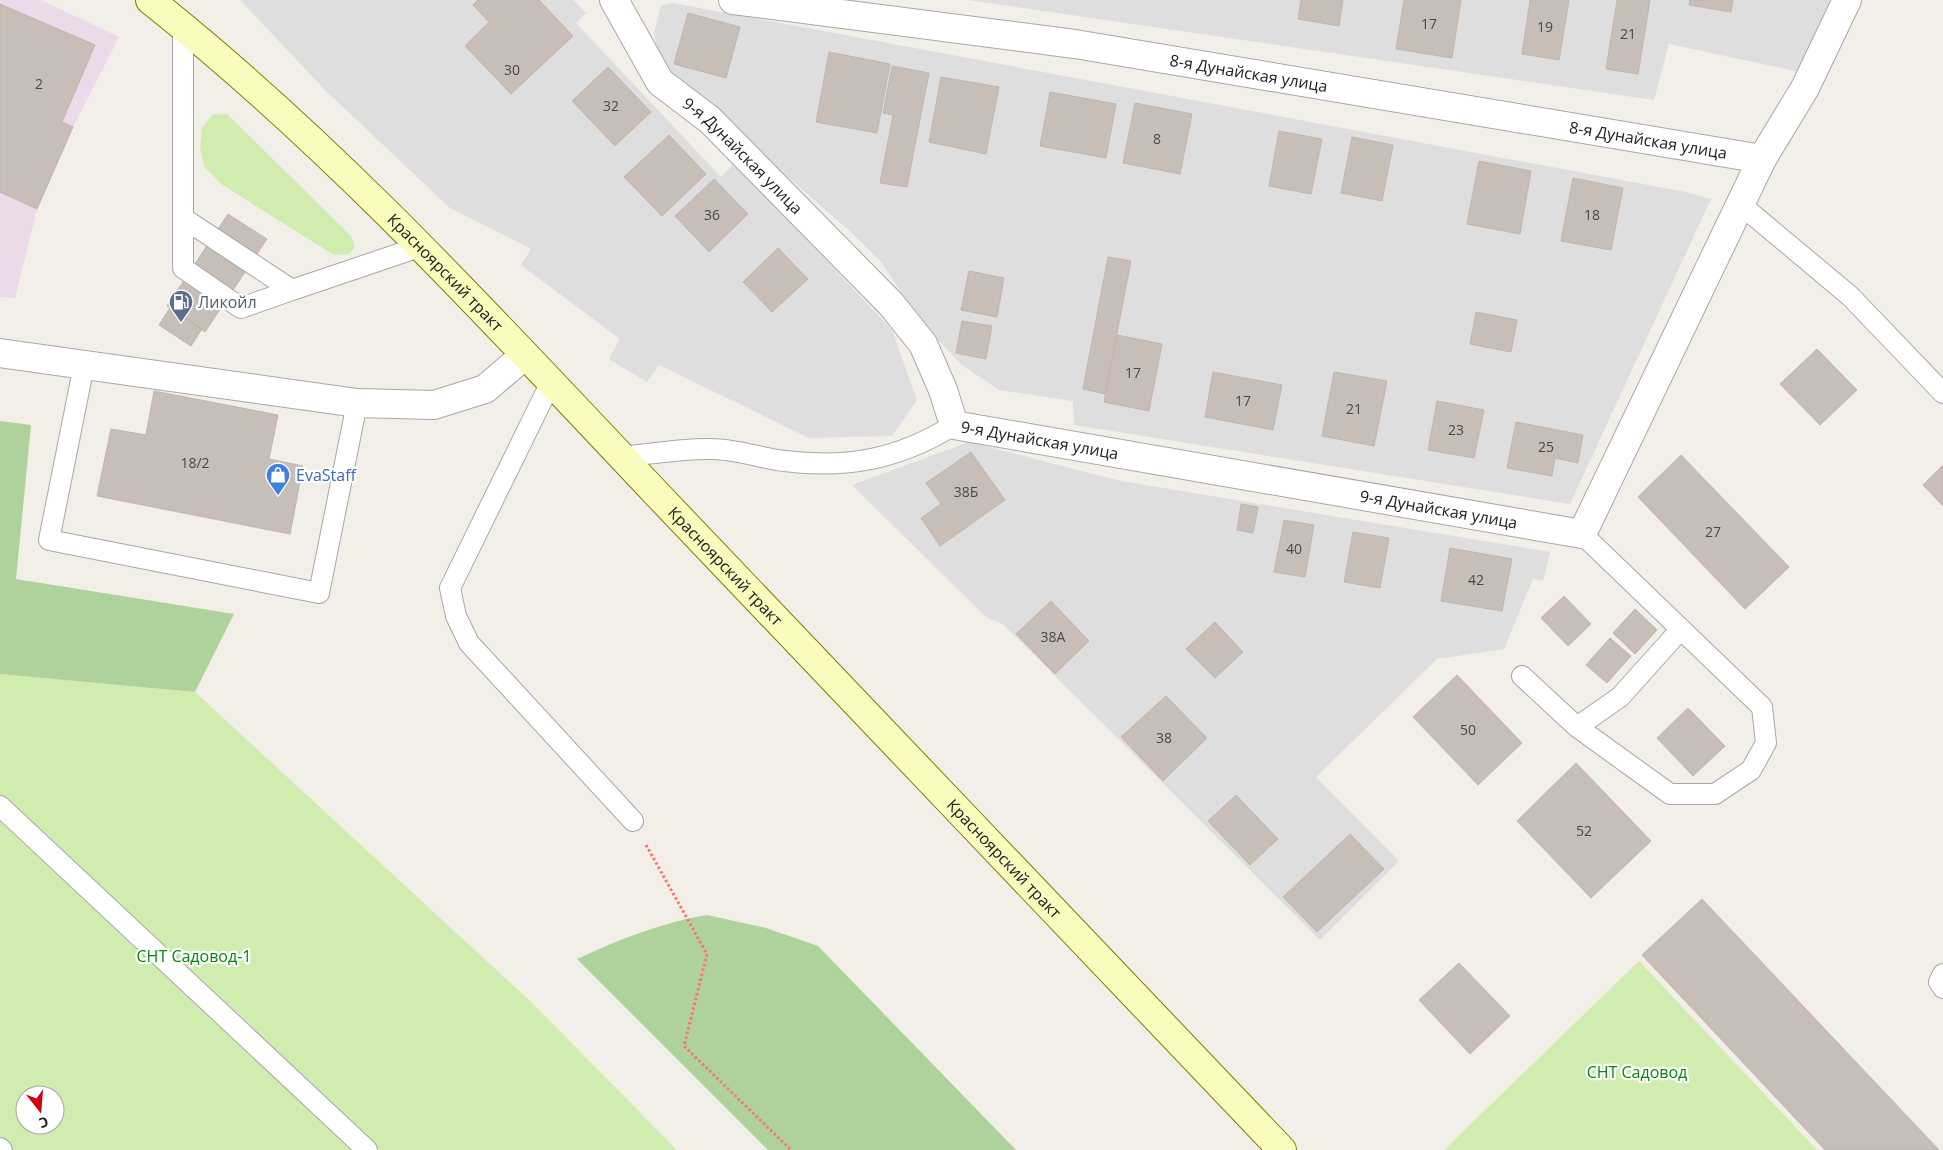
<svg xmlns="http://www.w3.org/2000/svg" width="1943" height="1150" font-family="'Open Sans',sans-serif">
  <rect width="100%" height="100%" fill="#f2eee8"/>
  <path fill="#dfdede" d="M240,0H573L586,13L576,23L721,177L735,163L892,330L917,400L892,436L809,438L659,365L647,382L609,359L620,339L521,265L531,249L450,208L327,92Z
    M968,0H1830L1800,72L1669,44L1654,100Z
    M673,3L1686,192L1711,199L1570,504L1074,425L1073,401L999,390L962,365L918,319L882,263L853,234L671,75L659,55L654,34L661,5Z
    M969,442L1121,481L1550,552L1543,581L1533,579L1504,649L1437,659L1316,777L1399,861L1320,940L1004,625L986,617L852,485Z"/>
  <path fill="#ebdae9" d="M0,0H41L119,37L73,127L37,209L15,298L0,297Z"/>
  <path fill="#d0ecae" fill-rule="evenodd" d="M227,114L351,236L355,247L349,254L334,255L221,184L204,166L200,147L202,128L212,115Z
    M0,674L195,692L530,1001L677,1150H0ZM25,1095H55V1125H25Z
    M1639,961L1817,1150H1444Z"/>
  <path fill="#afd29c" d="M0,421L31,425L16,579L234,614L195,692L0,674Z
    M707,915L766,928L818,946L1016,1150H768L577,959C618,940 663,922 707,915Z"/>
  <path fill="#c7beb7" stroke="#c4b4aa" d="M478,0H539L573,36L511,94L465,46L489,22L473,5Z
    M1301,0H1343L1339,26L1298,19Z
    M1404,0H1461L1452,58L1396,49Z
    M1530,0H1569L1559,60L1522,54Z
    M1617,0H1650L1638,74L1606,69Z
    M1690,0H1733L1731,12L1689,5Z
    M0,4L95,45L62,122L73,127L37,209L0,192Z
    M688,13L740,27L726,78L674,64Z
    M829,52L890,64L877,133L816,122Z
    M892,66L929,73L907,187L880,183L893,115L883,113Z
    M608,67L651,112L615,146L572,101Z
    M941,77L999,87L986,154L929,142Z
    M1050,92L1116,104L1106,158L1040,146Z
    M1135,103L1192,114L1180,174L1123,163Z
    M1279,131L1322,139L1311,194L1269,186Z
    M669,135L706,174L662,216L624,177Z
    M1352,137L1393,145L1382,201L1341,193Z
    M1479,161L1531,171L1520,234L1467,224Z
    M1573,178L1623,188L1611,250L1561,241Z
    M714,179L748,214L709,252L675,216Z
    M228,214L267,239L205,332L167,306Z
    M778,248L808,279L772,312L743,282Z
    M1108,257L1131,261L1105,394L1083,389Z
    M969,271L1004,278L997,317L961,310Z
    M170,308L202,329L191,346L159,325Z
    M1476,312L1517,320L1511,352L1470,344Z
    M962,321L992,326L986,359L956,353Z
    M1117,335L1162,344L1149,411L1104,402Z
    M1817,349L1857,390L1820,425L1780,384Z
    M1213,372L1282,385L1273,430L1205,417Z
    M1334,372L1387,381L1374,446L1322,436Z
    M154,391L278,415L269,459L303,466L290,534L97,496L111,429L146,435Z
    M1437,401L1484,410L1474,458L1428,450Z
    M1516,422L1583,435L1578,463L1555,458L1552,476L1507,468Z
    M971,452L1005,500L940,546L921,518L941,504L926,483Z
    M1681,455L1789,567L1745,609L1638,497Z
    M1943,465V506L1923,485Z
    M1241,504L1258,507L1253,533L1237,530Z
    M1284,520L1314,525L1305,577L1274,572Z
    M1353,532L1389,538L1380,588L1344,582Z
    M1450,548L1512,559L1502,611L1441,601Z
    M1564,596L1591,624L1568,646L1541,618Z
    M1051,601L1089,641L1055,674L1016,634Z
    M1635,609L1657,630L1635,654L1613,633Z
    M1215,622L1243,652L1215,678L1186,649Z
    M1610,638L1631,656L1607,683L1586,665Z
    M1457,675L1522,743L1478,785L1413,717Z
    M1166,696L1207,738L1163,781L1121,737Z
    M1688,708L1725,746L1693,776L1657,738Z
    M1576,763L1651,841L1591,898L1517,821Z
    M1236,795L1278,839L1250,865L1208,821Z
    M1350,834L1384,869L1317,932L1283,897Z
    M1702,899L1939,1150H1825L1642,955Z
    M1459,963L1510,1016L1470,1054L1419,1000Z"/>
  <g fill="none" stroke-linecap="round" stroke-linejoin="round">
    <defs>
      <path id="service" d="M183,26V218L292,290L419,247
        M1740,204L1850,296L1943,393
        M183,218V268L241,308L292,290
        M84,365L49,540L319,593L357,403
        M551,382L450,588L456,616L469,643L633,821
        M622,457C651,454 683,448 712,449C736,449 760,458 784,461C848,469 899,459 954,425
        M1522,676L1577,727L1670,794H1715L1751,770L1766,743L1762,707L1582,534
        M1577,727L1620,697L1681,629
        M0,806L367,1150
        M1943,974L1939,982L1943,988
        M0,1148L2,1150"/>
      <g id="minor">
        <path id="s1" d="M614,0L660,82L710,120L891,304L923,344L943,390L954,425L1582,534L1762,159L1805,88L1847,0"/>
        <path id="s2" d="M733,0L1075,44L1762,159"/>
        <path d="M0,353L357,403L434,405L485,389L525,355"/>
      </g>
      <g id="secondary">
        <path id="s3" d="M150,0C334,146 494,322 655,492C864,711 1073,931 1282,1150"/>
      </g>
    </defs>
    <use href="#service" stroke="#a8a8a8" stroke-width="22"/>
    <use href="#minor" stroke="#a8a8a8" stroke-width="30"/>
    <use href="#secondary" stroke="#787f02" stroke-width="30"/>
    <path stroke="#fd756e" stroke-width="3" stroke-dasharray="2.5 2.5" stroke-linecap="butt" d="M646,845L707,954L684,1046L791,1150"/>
    <use href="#service" stroke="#fff" stroke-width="20"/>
    <use href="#minor" stroke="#fff" stroke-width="28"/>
    <use href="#secondary" stroke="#fbfbbd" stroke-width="28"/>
  </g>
  <defs>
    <symbol id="fuel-pin" viewBox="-11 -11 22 30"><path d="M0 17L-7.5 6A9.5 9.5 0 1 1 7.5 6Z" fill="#5c6f8a" stroke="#fff"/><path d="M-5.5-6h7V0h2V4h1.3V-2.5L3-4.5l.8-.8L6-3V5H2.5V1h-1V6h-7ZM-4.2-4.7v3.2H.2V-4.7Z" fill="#fff"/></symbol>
    <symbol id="shop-pin" viewBox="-11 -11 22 30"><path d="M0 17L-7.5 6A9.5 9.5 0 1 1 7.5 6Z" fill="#3f7fe0" stroke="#fff"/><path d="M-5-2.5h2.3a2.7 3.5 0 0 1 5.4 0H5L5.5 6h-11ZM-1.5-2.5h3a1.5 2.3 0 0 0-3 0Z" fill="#fff"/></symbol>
  </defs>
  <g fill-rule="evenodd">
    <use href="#fuel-pin" x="167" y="288" width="28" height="38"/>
    <use href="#shop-pin" x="264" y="461" width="28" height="38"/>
  </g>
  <g text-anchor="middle" stroke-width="4.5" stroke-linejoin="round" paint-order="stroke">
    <g font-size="14" fill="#4a4846">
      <text x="1429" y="29">17</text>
      <text x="1545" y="32">19</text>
      <text x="1628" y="39">21</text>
      <text x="512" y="75">30</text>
      <text x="39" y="89">2</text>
      <text x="611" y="111">32</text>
      <text x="1157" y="144">8</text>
      <text x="712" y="220">36</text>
      <text x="1592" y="220">18</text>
      <text x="1133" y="378">17</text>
      <text x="1243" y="406">17</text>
      <text x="1354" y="414">21</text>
      <text x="1456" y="435">23</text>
      <text x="1546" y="452">25</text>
      <text x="195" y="468">18/2</text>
      <text x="966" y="497">38Б</text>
      <text x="1713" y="537">27</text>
      <text x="1294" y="554">40</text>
      <text x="1476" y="585">42</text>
      <text x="1053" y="642">38А</text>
      <text x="1468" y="735">50</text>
      <text x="1164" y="743">38</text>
      <text x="1584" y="836">52</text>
    </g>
    <g font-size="16" fill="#212121" stroke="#fff">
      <text dy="6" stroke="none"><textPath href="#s2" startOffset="521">8-я Дунайская улица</textPath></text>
      <text dy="6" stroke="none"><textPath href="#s2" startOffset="926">8-я Дунайская улица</textPath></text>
      <text dy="6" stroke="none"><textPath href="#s1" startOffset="205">9-я Дунайская улица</textPath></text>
      <text dy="6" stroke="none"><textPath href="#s3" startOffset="402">Красноярский тракт</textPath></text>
      <text dy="6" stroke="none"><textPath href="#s1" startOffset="640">9-я Дунайская улица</textPath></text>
      <text dy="6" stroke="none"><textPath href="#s1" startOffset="1045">9-я Дунайская улица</textPath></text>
      <text dy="6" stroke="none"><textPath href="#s3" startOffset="808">Красноярский тракт</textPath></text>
      <text dy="6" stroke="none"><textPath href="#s3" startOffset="1212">Красноярский тракт</textPath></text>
    </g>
    <g font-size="16" fill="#4e5e75" stroke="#fff" text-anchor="start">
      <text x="198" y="308">Ликойл</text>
    </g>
    <g font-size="16" fill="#366cbe" stroke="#fff" text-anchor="start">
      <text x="296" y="481">EvaStaff</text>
    </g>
    <g font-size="16" fill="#09860d" stroke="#fff">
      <text x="194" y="962">СНТ Садовод-1</text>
      <text x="1637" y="1078">СНТ Садовод</text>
    </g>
  </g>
  <g transform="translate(40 1110) rotate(163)"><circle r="24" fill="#ffffff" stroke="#a6a6a6"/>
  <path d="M0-4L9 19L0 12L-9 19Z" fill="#d3000b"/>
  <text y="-8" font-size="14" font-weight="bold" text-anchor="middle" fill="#212121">С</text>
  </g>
</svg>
